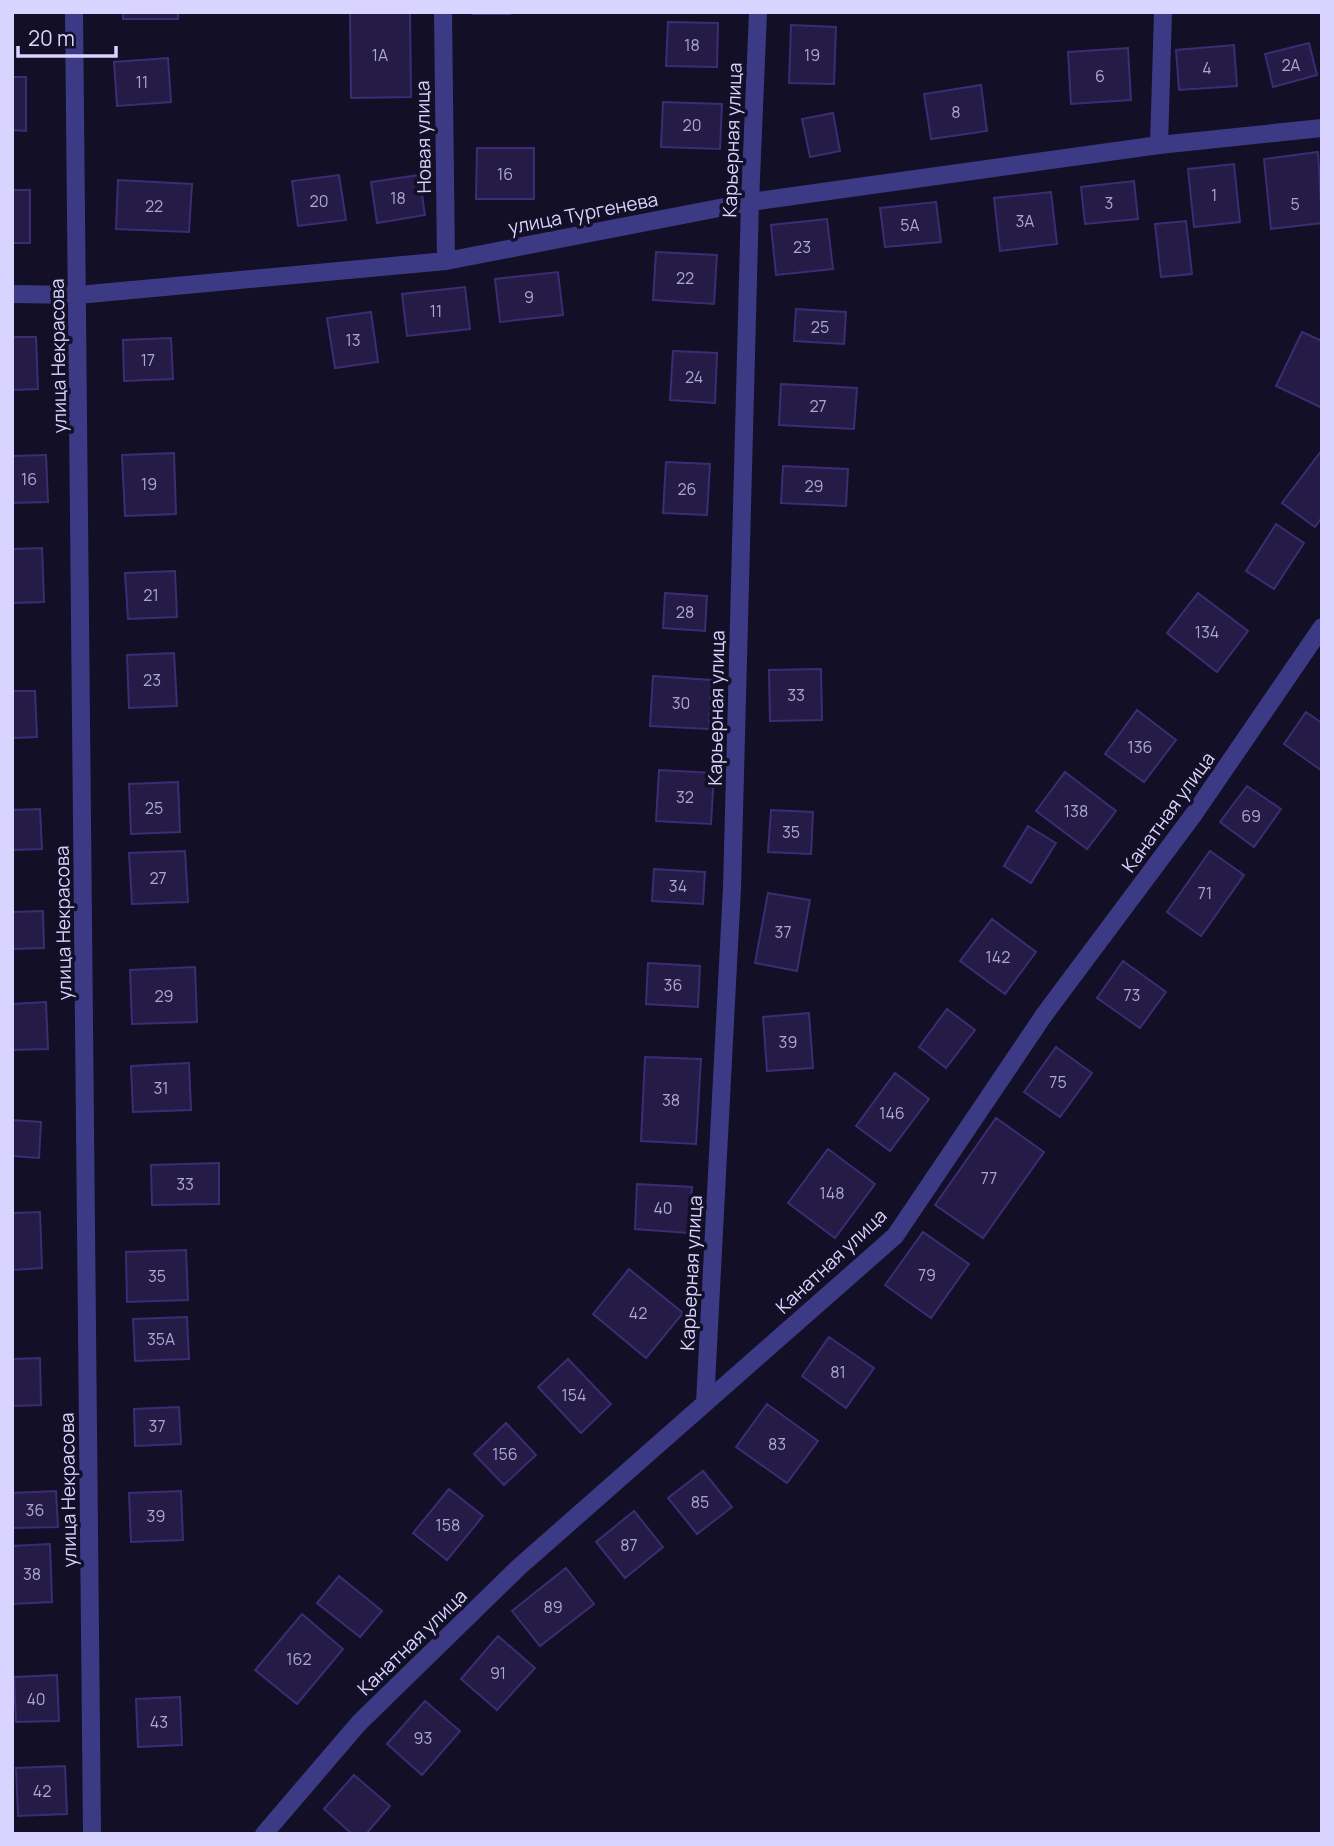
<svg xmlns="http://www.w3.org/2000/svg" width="1334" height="1846" font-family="Manrope,sans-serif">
  <rect width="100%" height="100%" fill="#130f26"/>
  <path fill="#241b47" stroke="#3b2d73" stroke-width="2" d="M123,12H178V19H123Z
    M350,12H410L411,97L351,98Z
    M473,12H510V14H473Z
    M668,22L718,23L717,67L666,66Z
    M791,25L836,27L834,84L789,83Z
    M1309,43L1317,75L1273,87L1265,54Z
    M1234,45L1237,86L1179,90L1176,50Z
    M1128,48L1131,100L1071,104L1068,52Z
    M168,58L171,102L117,106L114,62Z
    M12,77H26V131L12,130Z
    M981,85L987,131L931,139L924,94Z
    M663,102L722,104L720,149L661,147Z
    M833,113L840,151L810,157L802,119Z
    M477,148H534V199H476Z
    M1318,152L1322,223L1271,229L1264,159Z
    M1234,164L1240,222L1194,227L1188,169Z
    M339,175L346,220L298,226L292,181Z
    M419,175L425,215L377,223L371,182Z
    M118,180L192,184L189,232L116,229Z
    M1134,181L1138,219L1085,224L1081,187Z
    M12,190H30V243H12Z
    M1051,192L1057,244L1000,251L994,198Z
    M936,202L941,242L885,247L880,208Z
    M827,219L833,269L776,275L771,225Z
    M1186,221L1192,274L1161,277L1155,224Z
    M656,252L717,255L714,304L653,300Z
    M558,272L563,315L500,322L495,279Z
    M465,287L470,329L407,336L402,294Z
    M796,309L846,312L844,344L794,341Z
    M371,312L378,362L335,368L327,318Z
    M1302,332L1322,341V408L1276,386Z
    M12,337H36L38,389L12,390Z
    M171,338L173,379L124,381L123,340Z
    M673,351L717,353L715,403L670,400Z
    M781,384L857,388L854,429L779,425Z
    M1322,450V517L1315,527L1282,503Z
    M174,453L176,514L125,516L122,455Z
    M46,455L48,502L12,503V456Z
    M666,462L710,464L707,515L663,513Z
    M783,466L848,469L846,506L781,503Z
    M1276,524L1304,543L1274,589L1246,571Z
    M42,548L44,602L12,603V549Z
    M175,571L177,617L128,619L125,573Z
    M665,593L707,596L705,631L663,628Z
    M1198,593L1248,631L1217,672L1167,633Z
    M174,653L177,706L129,708L127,655Z
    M821,669L822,720L770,721L769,670Z
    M653,676L711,680L709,729L650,726Z
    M12,691H35L37,737L12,738Z
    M1137,710L1176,740L1144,782L1105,754Z
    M1306,712L1322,723L1321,770L1284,744Z
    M659,770L714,773L711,824L656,821Z
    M1065,772L1116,811L1087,849L1036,811Z
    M178,782L180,832L131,834L129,784Z
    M1247,786L1281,809L1254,847L1220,822Z
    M40,809L42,849L12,850V810Z
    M771,810L813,812L811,854L768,852Z
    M1028,826L1056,843L1031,883L1004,866Z
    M185,851L188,902L132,904L129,853Z
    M1210,851L1244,875L1201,936L1167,912Z
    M654,869L705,872L703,904L652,901Z
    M768,893L810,900L797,971L755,963Z
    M43,911L44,948L12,949V912Z
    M992,919L1036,952L1005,994L960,961Z
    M1123,961L1166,992L1140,1028L1097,998Z
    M648,963L700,966L698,1007L646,1004Z
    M195,967L197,1022L132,1024L130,970Z
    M46,1002L48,1049L12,1050V1004Z
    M947,1009L975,1030L946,1068L919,1047Z
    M809,1013L813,1068L767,1071L763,1017Z
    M1056,1047L1092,1073L1060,1117L1024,1092Z
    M645,1057L701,1059L696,1144L641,1141Z
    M189,1063L191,1110L133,1112L131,1066Z
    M895,1073L929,1099L890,1151L856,1126Z
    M996,1118L1044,1152L983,1238L935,1205Z
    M12,1120L41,1122L39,1158L12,1156Z
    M828,1149L875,1184L835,1238L788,1203Z
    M219,1163V1204L152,1205L151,1165Z
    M637,1184L692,1187L689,1233L635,1229Z
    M40,1212L42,1268L12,1270V1213Z
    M923,1232L969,1264L931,1318L885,1285Z
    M186,1250L188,1300L127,1302L126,1252Z
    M629,1269L683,1313L646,1358L593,1314Z
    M187,1317L189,1359L135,1361L133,1319Z
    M829,1337L874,1368L846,1408L802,1376Z
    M40,1358L41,1405L12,1406V1359Z
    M568,1359L611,1404L581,1433L538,1387Z
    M767,1404L818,1441L787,1483L736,1447Z
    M179,1407L181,1444L135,1446L134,1409Z
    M506,1423L536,1455L504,1485L474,1454Z
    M703,1471L732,1507L697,1534L668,1498Z
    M449,1489L483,1516L447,1560L413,1533Z
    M56,1491L58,1527L12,1528V1493Z
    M181,1491L183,1540L131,1542L129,1493Z
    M634,1511L663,1547L625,1578L596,1542Z
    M50,1544L52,1602L12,1604V1546Z
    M566,1568L594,1604L540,1646L512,1611Z
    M339,1576L382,1611L360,1637L317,1603Z
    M302,1614L343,1649L297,1704L255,1670Z
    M498,1636L535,1668L497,1710L461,1679Z
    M57,1675L59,1721L16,1722L14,1677Z
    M180,1697L182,1745L138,1747L136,1699Z
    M425,1701L460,1731L422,1775L387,1744Z
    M65,1766L67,1814L18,1816L16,1768Z
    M354,1775L390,1806L366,1834H352L324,1809Z"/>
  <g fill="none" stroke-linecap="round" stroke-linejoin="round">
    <path stroke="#3d3a85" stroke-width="18" d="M74,12L92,1834
      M443,12L446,261
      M1159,145L1163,12
      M12,294L78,295L446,261L750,202L1159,145L1322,128
      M705,1403L732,888L750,202L758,12
      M264,1834L359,1723L519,1567L895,1236L1044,1015L1194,814L1322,627"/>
  </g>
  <g text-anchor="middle" stroke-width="7" stroke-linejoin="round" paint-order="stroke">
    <g font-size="16" fill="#aca6d1">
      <text x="692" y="51">18</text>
      <text x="380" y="61">1А</text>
      <text x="812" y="61">19</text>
      <text x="1291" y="71">2А</text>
      <text x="1207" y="74">4</text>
      <text x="1100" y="82">6</text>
      <text x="142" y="88">11</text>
      <text x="956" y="118">8</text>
      <text x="692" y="131">20</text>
      <text x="505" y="180">16</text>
      <text x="1214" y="201">1</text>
      <text x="398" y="204">18</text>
      <text x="319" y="207">20</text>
      <text x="1109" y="209">3</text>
      <text x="1295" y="210">5</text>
      <text x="154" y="212">22</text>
      <text x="1025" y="227">3А</text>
      <text x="910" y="231">5А</text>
      <text x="802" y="253">23</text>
      <text x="685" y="284">22</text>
      <text x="529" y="303">9</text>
      <text x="436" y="317">11</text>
      <text x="820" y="333">25</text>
      <text x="353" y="346">13</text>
      <text x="148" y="366">17</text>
      <text x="694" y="383">24</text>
      <text x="818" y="412">27</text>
      <text x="29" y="485">16</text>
      <text x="149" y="490">19</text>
      <text x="814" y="492">29</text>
      <text x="687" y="495">26</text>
      <text x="151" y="601">21</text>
      <text x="685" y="618">28</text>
      <text x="1207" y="638">134</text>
      <text x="152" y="686">23</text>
      <text x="796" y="701">33</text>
      <text x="681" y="709">30</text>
      <text x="1140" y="753">136</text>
      <text x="685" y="803">32</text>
      <text x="154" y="814">25</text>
      <text x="1076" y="817">138</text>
      <text x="1251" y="822">69</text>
      <text x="791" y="838">35</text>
      <text x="158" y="884">27</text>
      <text x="678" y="892">34</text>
      <text x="1205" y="899">71</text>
      <text x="783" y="938">37</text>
      <text x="998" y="963">142</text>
      <text x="673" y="991">36</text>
      <text x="1132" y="1001">73</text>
      <text x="164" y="1002">29</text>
      <text x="788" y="1048">39</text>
      <text x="1058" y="1088">75</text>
      <text x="161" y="1094">31</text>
      <text x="671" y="1106">38</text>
      <text x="892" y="1119">146</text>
      <text x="989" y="1184">77</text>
      <text x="185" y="1190">33</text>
      <text x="832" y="1199">148</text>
      <text x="663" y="1214">40</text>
      <text x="927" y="1281">79</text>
      <text x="157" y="1282">35</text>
      <text x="638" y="1319">42</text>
      <text x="161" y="1345">35А</text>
      <text x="838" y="1378">81</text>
      <text x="574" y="1401">154</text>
      <text x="157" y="1432">37</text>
      <text x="777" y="1450">83</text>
      <text x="505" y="1460">156</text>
      <text x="700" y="1508">85</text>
      <text x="35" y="1516">36</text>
      <text x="156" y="1522">39</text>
      <text x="448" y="1531">158</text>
      <text x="629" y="1551">87</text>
      <text x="32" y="1580">38</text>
      <text x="553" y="1613">89</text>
      <text x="299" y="1665">162</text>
      <text x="498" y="1679">91</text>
      <text x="36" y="1705">40</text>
      <text x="159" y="1728">43</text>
      <text x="423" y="1744">93</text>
      <text x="42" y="1797">42</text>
    </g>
    <g font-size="19" fill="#d9d4ff" stroke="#130f26">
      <text transform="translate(423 137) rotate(-91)" y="7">Новая улица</text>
      <text transform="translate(732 140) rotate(-88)" y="7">Карьерная улица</text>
      <text transform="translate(583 213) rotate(-11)" y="7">улица Тургенева</text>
      <text transform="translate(58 356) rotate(-91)" y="7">улица Некрасова</text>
      <text transform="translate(716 708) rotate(-89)" y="7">Карьерная улица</text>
      <text transform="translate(1168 812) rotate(-54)" y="7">Канатная улица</text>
      <text transform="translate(63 923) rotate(-91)" y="7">улица Некрасова</text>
      <text transform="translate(831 1261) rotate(-43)" y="7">Канатная улица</text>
      <text transform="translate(691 1273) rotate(-87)" y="7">Карьерная улица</text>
      <text transform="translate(68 1490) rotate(-91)" y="7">улица Некрасова</text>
      <text transform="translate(412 1642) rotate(-44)" y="7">Канатная улица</text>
    </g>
  </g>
  <rect width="1334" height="1846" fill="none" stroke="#d9d4ff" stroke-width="28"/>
  <path d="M18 46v10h98v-10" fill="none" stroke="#d9d4ff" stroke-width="3.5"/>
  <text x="28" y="46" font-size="21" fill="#d9d4ff" stroke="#130f26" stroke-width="5" paint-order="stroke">20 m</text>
</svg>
